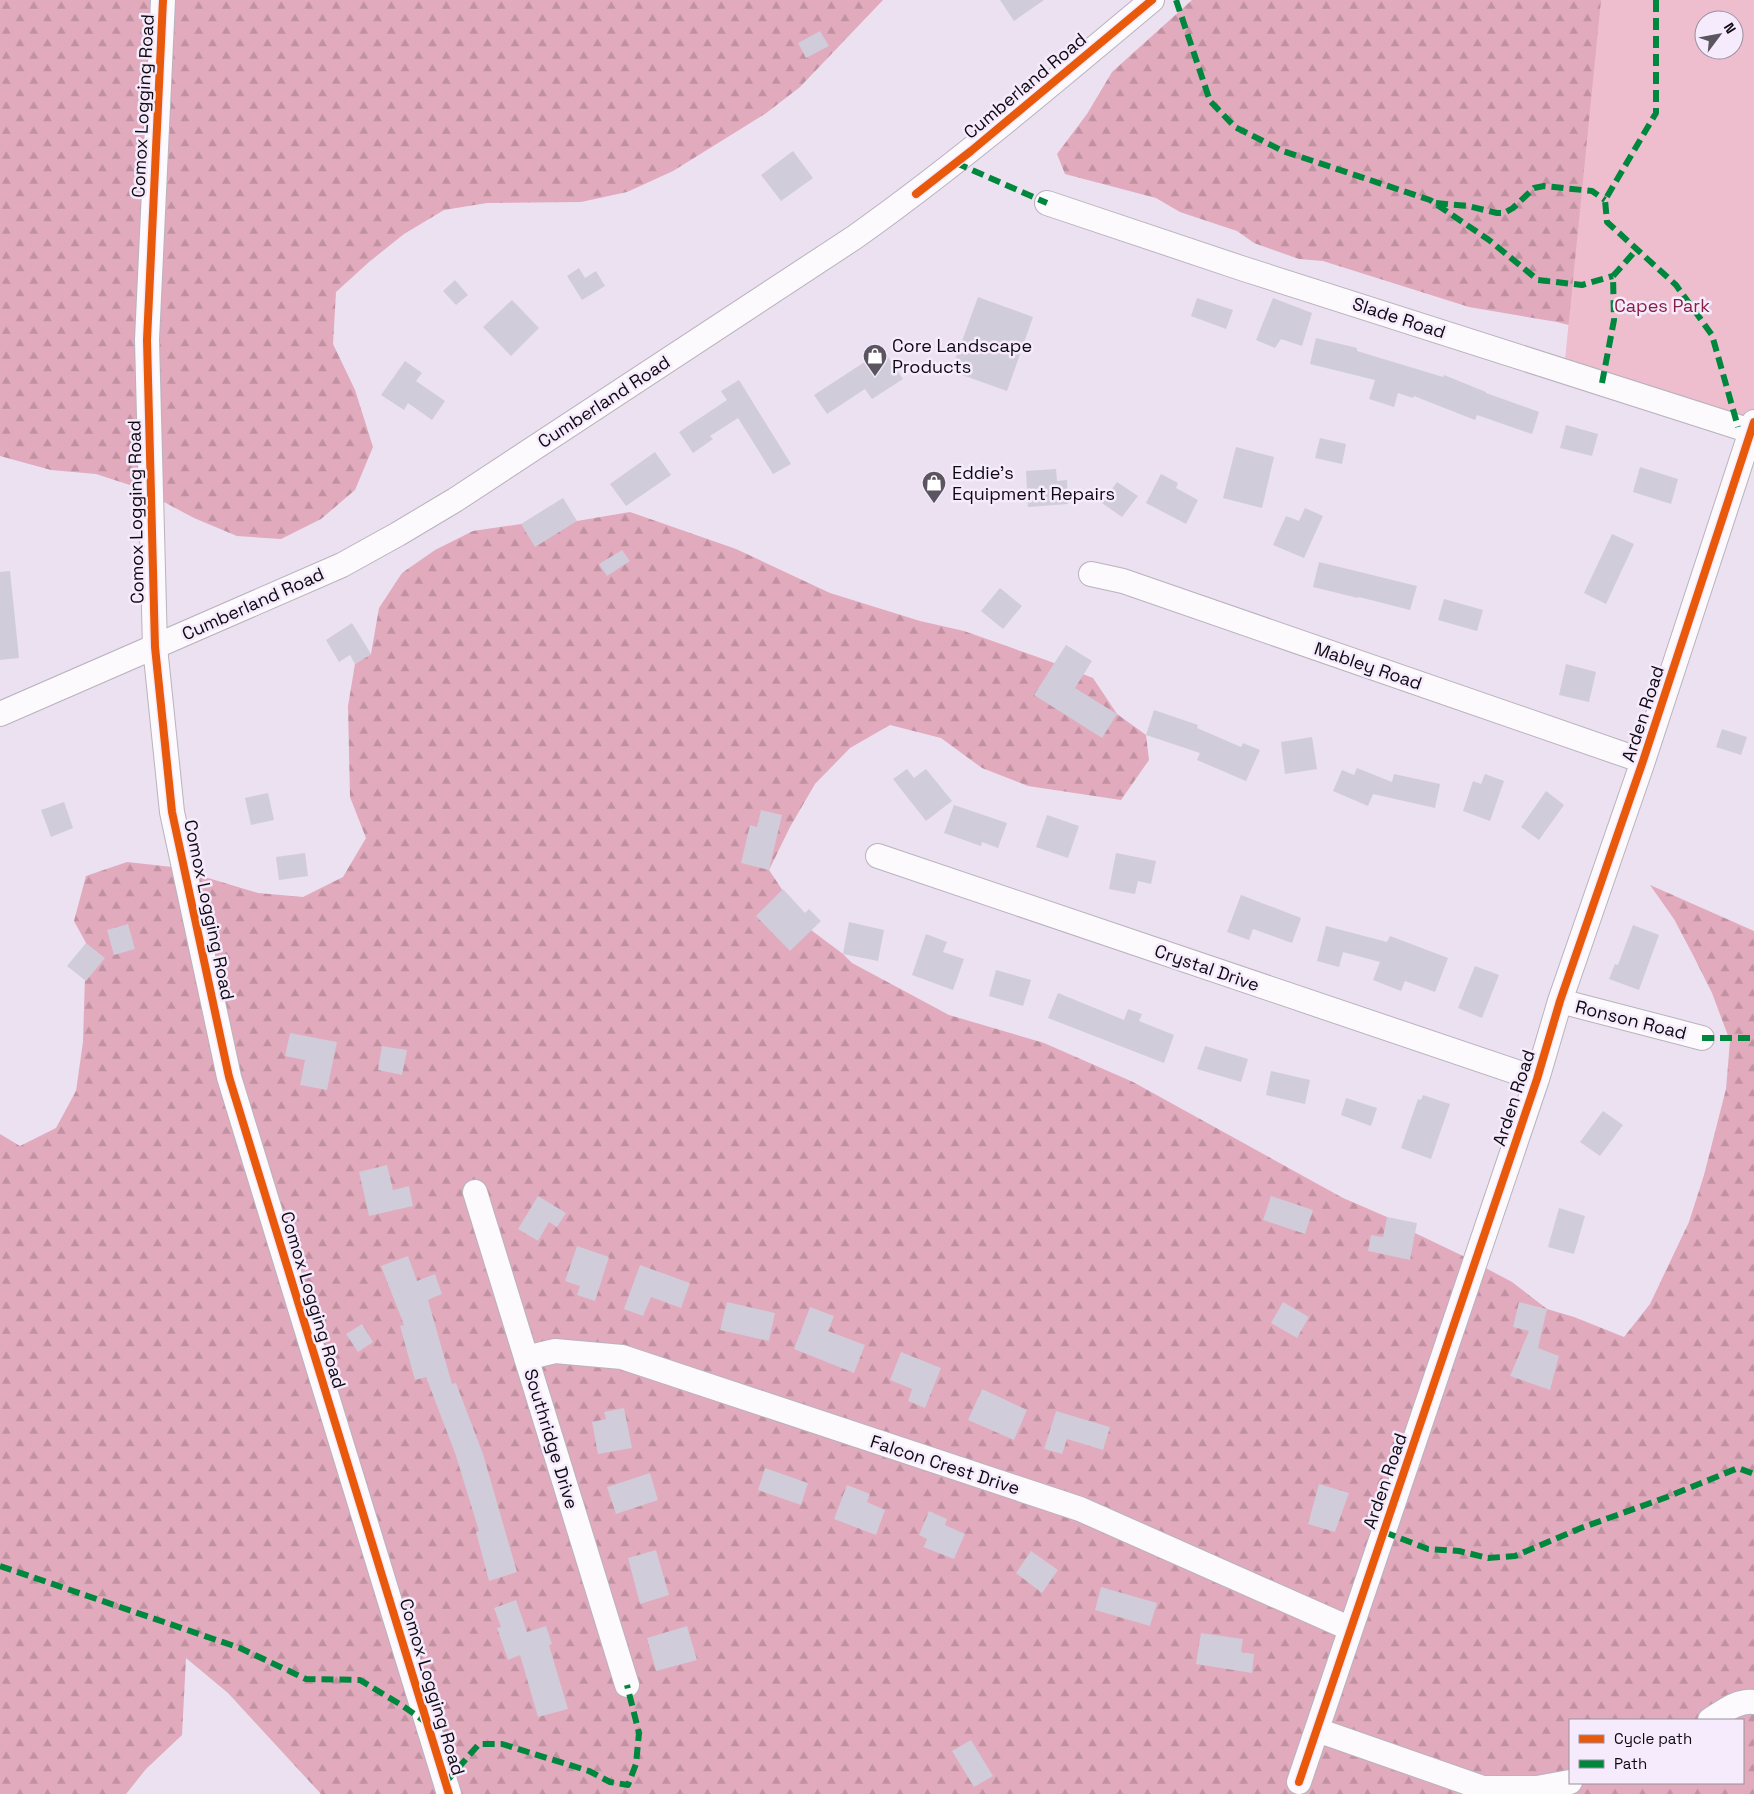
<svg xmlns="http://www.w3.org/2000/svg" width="1754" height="1794" font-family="'Space Grotesk',sans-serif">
  <defs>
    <pattern id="forest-firs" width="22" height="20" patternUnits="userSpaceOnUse" patternTransform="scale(1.25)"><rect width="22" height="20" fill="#e1aabd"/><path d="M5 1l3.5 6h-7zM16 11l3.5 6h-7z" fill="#c091a1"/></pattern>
  </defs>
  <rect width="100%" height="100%" fill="#ebe1f0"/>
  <path fill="url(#forest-firs)" fill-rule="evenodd" d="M0,0H883L800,87L765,114L673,171L627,192L581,202L487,203L444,210L404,234L369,262L336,292L333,344L355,390L373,447L355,490L321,519L281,539L237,536L194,518L136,487L96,474L51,470L0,456Z
    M1192,0H1754V215L1596,332L1557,322L1469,307L1323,261L1299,259L1254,243L1237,231L1180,212L1156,198L1065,174L1057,154L1087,114L1112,72ZM1704,20H1734V50H1704Z
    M630,512L736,549L830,593L920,621L964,631L1046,660L1093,678L1117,714L1146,735L1149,760L1121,800L1028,786L982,768L941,738L890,725L850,748L815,784L790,827L769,870L807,927L843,954L852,963L949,1015L1044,1043L1133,1082L1343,1198L1387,1217L1415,1233L1463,1256L1512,1282L1547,1309L1574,1317L1624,1337L1650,1304L1689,1222L1704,1175L1726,1089L1730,1041L1712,993L1693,955L1674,919L1650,885L1754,931V1794H321L228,1693L186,1658L182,1735L146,1769L126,1794H0V1134L20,1146L56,1128L76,1091L83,1042L86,943L74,921L86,876L127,862L172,867L258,893L303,897L343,877L366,838L350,797L348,706L355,664L371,654L379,608L402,573L435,550L473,531L521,524L577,521ZM1570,1720H1743V1783H1570Z"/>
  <path fill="#eebece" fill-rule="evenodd" d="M1601,0H1754V422L1564,370ZM1704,20H1734V50H1704Z"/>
  <path fill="#d1ccd9" d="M1000,0H1044L1014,21Z
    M820,31L829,46L806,58L798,43Z
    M793,151L813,178L781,201L761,175Z
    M579,268L585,278L596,271L605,286L582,300L567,276Z
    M455,280L468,295L456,305L443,291Z
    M978,297L1033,317L1007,391L951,371Z
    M1197,298L1233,310L1226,329L1191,316Z
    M1273,298L1312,313L1302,346L1281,339L1275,348L1256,340Z
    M512,300L539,328L511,356L483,327Z
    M1316,338L1357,348V351L1443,377L1444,375L1486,392V393L1539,412L1532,434L1477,415L1475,420L1414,396L1413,398L1398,393L1394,407L1369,399L1375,380L1310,364Z
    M883,350L903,379L872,399L865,389L827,414L814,395Z
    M405,361L422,373L416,381L445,401L432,420L408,403L404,410L381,395Z
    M739,380L791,464L773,474L738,418L710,436L713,439L693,453L679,432L727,400L721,391Z
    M1566,425L1598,434L1592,456L1560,448Z
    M1320,438L1346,444L1342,464L1315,458Z
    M1236,447L1274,457L1262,508L1223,498Z
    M655,452L671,475L626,506L610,484Z
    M1640,467L1678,479L1671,504L1633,492Z
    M1056,469L1057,481L1067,480L1068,504L1028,507L1026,471Z
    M1161,474L1178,483L1176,488L1198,500L1186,524L1146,503Z
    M1117,482L1138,496L1122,517L1102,503Z
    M563,498L577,521L535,547L521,524Z
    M1305,508L1323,516L1304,558L1273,545L1286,516L1299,521Z
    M1612,534L1634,544L1606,604L1584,593Z
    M622,550L630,561L607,576L599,564Z
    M1319,562L1417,586L1410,610L1359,597L1358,598L1313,587Z
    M10,571L19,658L0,660V572Z
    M1000,588L1022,606L1003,629L981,611Z
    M1444,599L1483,610L1477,631L1438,620Z
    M352,623L371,654L355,664L350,655L339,662L326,640Z
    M1066,645L1092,661L1075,688L1117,714L1102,738L1034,695Z
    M1566,664L1596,672L1589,702L1559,695Z
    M1154,710L1198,725L1197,728L1241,747L1243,743L1260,750L1246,781L1197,760L1200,753L1146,735Z
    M1722,729L1747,737L1741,755L1716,747Z
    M1312,737L1317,769L1285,774L1281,742Z
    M1357,768L1392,782L1394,774L1440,784L1435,808L1373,794L1368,806L1333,791L1342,770L1354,775Z
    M907,769L914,778L926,769L952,801L926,821L893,779Z
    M1485,774L1504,781L1490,821L1463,811L1473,781L1481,784Z
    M1546,791L1564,805L1539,840L1521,827Z
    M268,793L274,820L251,825L245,798Z
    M64,802L73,828L51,837L41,810Z
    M954,805L1007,823L998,848L982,842L981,846L944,833Z
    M761,810L782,815L769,870L741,863L750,825L757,827Z
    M1047,815L1079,826L1068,858L1036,847Z
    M305,853L308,876L279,880L276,857Z
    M1116,853L1156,861L1151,884L1138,881L1135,894L1109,889Z
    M783,889L805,913L809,909L821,921L790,951L756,916Z
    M1241,895L1301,918L1292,943L1253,929L1249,940L1227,932Z
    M849,922L884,930L878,961L843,954Z
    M128,924L135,949L114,955L107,930Z
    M1633,925L1659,935L1639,990L1609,979L1615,964L1618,965Z
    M1326,926L1387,942L1390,936L1448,958L1435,992L1405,981L1401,991L1373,980L1380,962L1343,952L1339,967L1317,961Z
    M926,934L947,942L943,952L964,959L953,990L912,975Z
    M86,943L105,958L86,981L67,966Z
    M1475,966L1499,975L1482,1018L1458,1008Z
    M996,970L1031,980L1023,1006L989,996Z
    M1058,993L1124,1020L1128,1009L1142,1014L1139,1021L1174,1035L1164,1063L1048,1018Z
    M290,1033L337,1042L327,1090L300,1085L305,1060L285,1056Z
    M382,1046L407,1050L402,1075L378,1070Z
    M1205,1046L1248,1059L1241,1082L1197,1069Z
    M1271,1071L1310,1080L1305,1104L1266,1095Z
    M1423,1095L1450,1104L1431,1159L1401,1148L1418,1099L1421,1100Z
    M1346,1098L1377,1108L1371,1126L1341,1115Z
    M1603,1111L1623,1125L1600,1156L1580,1142Z
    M387,1165L393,1190L409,1186L413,1206L369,1216L359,1172Z
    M538,1196L566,1213L557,1227L549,1222L538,1241L518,1229Z
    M1271,1196L1313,1210L1305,1234L1263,1220Z
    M1559,1208L1585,1216L1574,1254L1548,1247Z
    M1387,1217L1417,1223L1410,1260L1368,1251L1371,1235L1383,1237Z
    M577,1246L609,1257L595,1301L577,1295L580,1286L565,1281Z
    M408,1256L417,1281L435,1274L442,1294L428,1300L452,1384L456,1383L483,1454L517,1572L489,1581L476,1532L479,1531L455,1453L426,1377L415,1380L400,1326L404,1325L381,1266Z
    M640,1265L690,1283L681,1308L651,1297L643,1316L624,1309Z
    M727,1302L775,1313L769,1341L720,1330Z
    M1283,1302L1309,1317L1297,1338L1271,1323Z
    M1519,1302L1547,1309L1538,1348L1559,1356L1550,1390L1510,1376L1529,1331L1513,1327Z
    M810,1307L834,1316L828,1331L865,1345L854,1373L794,1349Z
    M362,1324L373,1342L358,1352L346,1334Z
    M901,1352L941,1368L925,1408L908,1401L912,1389L890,1380Z
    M982,1389L1027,1410L1014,1440L968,1420Z
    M624,1408L632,1448L598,1454L592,1422L606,1419L604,1412Z
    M1056,1411L1110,1427L1103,1450L1067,1439L1062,1454L1044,1449Z
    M765,1468L808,1483L801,1505L758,1490Z
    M650,1473L658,1500L616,1514L607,1487Z
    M1319,1484L1349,1493L1335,1532L1308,1524Z
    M847,1485L870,1494L867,1502L885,1510L876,1535L834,1519Z
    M929,1511L947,1519L945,1525L965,1534L954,1559L923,1547L927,1539L919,1535Z
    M656,1550L669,1595L640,1604L628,1558Z
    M1031,1551L1058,1570L1042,1593L1016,1573Z
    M1101,1587L1157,1603L1150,1626L1095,1610Z
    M516,1600L527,1632L546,1626L552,1644L549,1645L568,1709L538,1717L520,1655L508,1660L497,1628L501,1627L494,1608Z
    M687,1626L697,1660L656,1671L647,1638Z
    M1201,1633L1243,1639L1241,1652L1254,1654L1252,1673L1196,1664Z
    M971,1740L993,1776L974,1787L952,1751Z"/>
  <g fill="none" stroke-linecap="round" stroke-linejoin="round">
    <defs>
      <path id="minor" d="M163,0L147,340L155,647L172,812L229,1077L449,1794
        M1047,203L1244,269L1754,432
        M1091,574L1123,581L1643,761
        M0,714L342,565L398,534L455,500L855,237C959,163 1055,81 1152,0
        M878,856L1537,1079
        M1560,1001L1702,1038
        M475,1192L627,1685
        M526,1358L555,1351L622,1357L1080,1509L1351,1629
        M1710,1720C1723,1712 1737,1700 1754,1702
        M1317,1730L1500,1794
        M1299,1782L1537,1079L1560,1001L1643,761L1754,422
        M1483,1788H1537L1570,1782"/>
    </defs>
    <use href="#minor" stroke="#bab2be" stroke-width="26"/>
    <use href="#minor" stroke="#fcfafd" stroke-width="24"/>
    <path stroke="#00873e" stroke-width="6" stroke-dasharray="12 6" stroke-linecap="butt" d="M1176,0L1210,101L1235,127L1283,151L1430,200L1489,240L1538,280L1582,285L1613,276
      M1656,0V113L1605,200L1607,222L1676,285L1712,335L1738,427
      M956,163L1047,203
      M1436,203L1468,206L1497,213H1504L1513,208L1534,188L1544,186L1592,191L1605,200
      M1602,383L1614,320L1613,276L1637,249
      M1702,1038H1754
      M1384,1532L1428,1549L1459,1551L1488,1558L1515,1556L1581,1528L1667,1497L1738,1468L1754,1474
      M0,1566L240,1648L306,1679L360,1680L403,1706L427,1723
      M446,1782L479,1744H502L589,1771L610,1782L628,1785L636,1764L639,1733L627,1685"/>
    <defs>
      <path id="cycleway" d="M163,0L147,340L155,647L172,812L229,1077L449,1794
        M916,194L971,151L1152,0
        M1299,1782L1537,1079L1560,1001L1643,761L1754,422"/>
    </defs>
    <use href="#cycleway" stroke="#f5ebfc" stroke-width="11"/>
    <use href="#cycleway" stroke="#e8590c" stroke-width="8"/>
  </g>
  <defs>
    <symbol id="shop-pin" viewBox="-11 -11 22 30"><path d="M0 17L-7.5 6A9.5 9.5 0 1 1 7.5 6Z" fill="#5b555f" stroke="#f5ebfc"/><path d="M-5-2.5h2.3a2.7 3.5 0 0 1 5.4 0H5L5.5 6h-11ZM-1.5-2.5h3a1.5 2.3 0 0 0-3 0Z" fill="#fff"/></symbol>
  </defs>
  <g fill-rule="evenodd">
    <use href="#shop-pin" x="861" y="342" width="28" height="38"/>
    <use href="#shop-pin" x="920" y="469" width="28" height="38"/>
  </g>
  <g text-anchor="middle" stroke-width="5" stroke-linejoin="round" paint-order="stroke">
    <g font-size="18" fill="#0e0911" stroke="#f5ebfc">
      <text transform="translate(1025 86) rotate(-40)" y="6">Cumberland Road</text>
      <text transform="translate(143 106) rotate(-87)" y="6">Comox Logging Road</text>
      <text transform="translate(1399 318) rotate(18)" y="6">Slade Road</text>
      <text transform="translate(604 402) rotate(-33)" y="6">Cumberland Road</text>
      <text transform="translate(136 512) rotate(-91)" y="6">Comox Logging Road</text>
      <text transform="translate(253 604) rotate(-24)" y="6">Cumberland Road</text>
      <text transform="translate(1368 666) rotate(19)" y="6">Mabley Road</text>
      <text transform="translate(1643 714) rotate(-72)" y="6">Arden Road</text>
      <text transform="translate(209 910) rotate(78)" y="6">Comox Logging Road</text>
      <text transform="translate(1207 968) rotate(19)" y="6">Crystal Drive</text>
      <text transform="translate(1631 1020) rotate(14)" y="6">Ronson Road</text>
      <text transform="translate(1514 1098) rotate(-72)" y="6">Arden Road</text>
      <text transform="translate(313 1300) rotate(73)" y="6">Comox Logging Road</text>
      <text transform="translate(551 1439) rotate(73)" y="6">Southridge Drive</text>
      <text transform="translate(945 1465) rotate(18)" y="6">Falcon Crest Drive</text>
      <text transform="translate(1385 1481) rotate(-71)" y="6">Arden Road</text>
      <text transform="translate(432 1687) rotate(73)" y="6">Comox Logging Road</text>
    </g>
    <g font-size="18" fill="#8a1d42" stroke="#f5ebfc">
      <text x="1662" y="312">Capes Park</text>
    </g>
    <g font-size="18" fill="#0e0911" stroke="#f5ebfc" text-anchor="start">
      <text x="892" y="352">Core Landscape<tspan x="892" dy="21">Products</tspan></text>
      <text x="952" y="479">Eddie's<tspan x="952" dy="21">Equipment Repairs</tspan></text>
    </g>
  </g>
  <rect x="1569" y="1719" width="175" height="65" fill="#f5ebfc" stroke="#99919e"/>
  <rect x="1579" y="1735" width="25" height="8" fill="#e8590c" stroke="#99919e"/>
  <text x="1614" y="1744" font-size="15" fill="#0e0911">Cycle path</text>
  <rect x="1579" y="1760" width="25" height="8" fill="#00873e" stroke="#99919e"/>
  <text x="1614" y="1769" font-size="15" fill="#0e0911">Path</text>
  <g transform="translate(1719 35) rotate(58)"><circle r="24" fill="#f5ebfc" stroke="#99919e"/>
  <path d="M0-4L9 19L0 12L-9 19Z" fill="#5b555f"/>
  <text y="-8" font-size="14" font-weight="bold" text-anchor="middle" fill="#0e0911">N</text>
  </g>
</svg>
